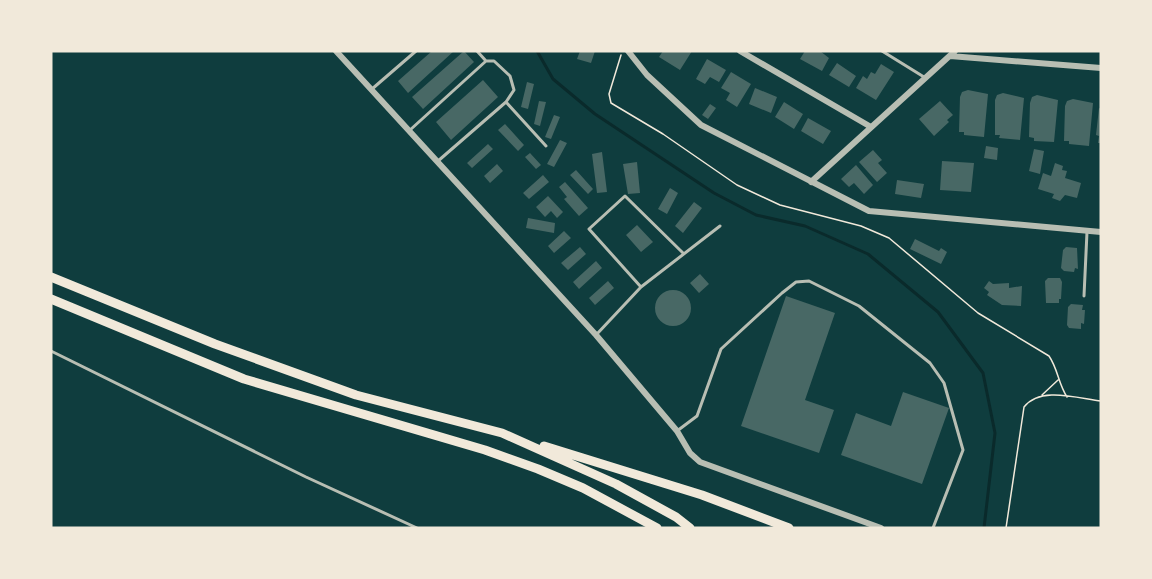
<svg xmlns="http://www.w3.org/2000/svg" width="1152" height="579" font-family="'Public Sans',sans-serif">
  <rect width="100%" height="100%" fill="#0f3d3e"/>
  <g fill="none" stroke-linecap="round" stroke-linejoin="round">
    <path stroke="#0a2a2b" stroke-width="3" d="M537,51L553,79L595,114L714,193L756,215L805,226L868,254L938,312L983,373L995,433L984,528"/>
  </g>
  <path fill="#486865" d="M432,51H454L408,93L398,81Z
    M464,51L474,62L423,109L412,97Z
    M580,51H595L591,63L577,59Z
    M663,51H692L680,70L659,57Z
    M805,51H820L829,58L822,71L800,59Z
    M707,59L726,70L719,82L710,77L705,84L696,79Z
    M837,63L856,76L849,87L829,75Z
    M881,64L894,72L876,100L856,88L863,76L867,79L871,72L875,74Z
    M731,72L751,84L737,107L726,100L730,93L721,88Z
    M483,80L498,97L451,140L436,122Z
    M527,82L534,84L528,109L521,107Z
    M755,88L777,97L771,113L749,104Z
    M968,90L988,94L984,137L964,135V132H959L960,97L962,92Z
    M1003,93L1024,98L1020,140L999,138L1000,135H995V100L997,95Z
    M1037,95L1058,100L1054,142L1034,141V138L1029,137L1030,103L1032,97Z
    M1073,99L1093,103L1089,146L1069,144V141H1064L1065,106L1067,101Z
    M539,101L546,102L540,126L534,124Z
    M940,101L953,115L947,120L949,122L934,136L919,119Z
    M784,102L803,114L794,129L775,117Z
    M710,104L716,108L708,119L702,115Z
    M1099,108L1101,109V143H1098L1099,136L1096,135Z
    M554,115L560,117L551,139L545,137Z
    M808,118L831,131L823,144L801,131Z
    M505,124L524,145L518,151L498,130Z
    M560,140L567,143L554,167L547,164Z
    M488,144L493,149L472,168L467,163Z
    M986,146L998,148L997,160L984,158Z
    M1034,149L1044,151L1040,174L1029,171Z
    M873,150L882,160L878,163L887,173L877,182L859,162Z
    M602,152L607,192L597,193L592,154Z
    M530,153L541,165L536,169L525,157Z
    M942,161L974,163L971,192L940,190Z
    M637,162L640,193L628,194L623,164Z
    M1055,163L1063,166L1062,170L1067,171L1065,178L1081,183L1077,198L1065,195L1060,201L1052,198L1054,194L1038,189L1043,173L1051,176Z
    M497,164L503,171L490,183L484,176Z
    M856,165L873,185L864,194L854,183L849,187L841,179Z
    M576,170L593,189L588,194L570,175Z
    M543,175L549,182L529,199L523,193Z
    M897,180L924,184L921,198L895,194Z
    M565,182L588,208L579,216L564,199L567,197L559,187Z
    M670,188L678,193L667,214L658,209Z
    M548,196L563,212L557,218L551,211L545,217L536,207Z
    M694,202L702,208L683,233L675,226Z
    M528,218L555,223L554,233L526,228Z
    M637,225L653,242L641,252L626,235Z
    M564,231L571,238L554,253L548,246Z
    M915,239L939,251L941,248L947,252L941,264L910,249Z
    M580,247L586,254L568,270L561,263Z
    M1066,247L1077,248L1078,269L1075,268L1074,272L1064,271L1061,268L1063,250Z
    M596,261L602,268L579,289L573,282Z
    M700,274L709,284L699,293L690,283Z
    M1048,278H1060L1062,282L1061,299H1059V303H1046L1045,281Z
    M608,281L614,288L595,305L589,298Z
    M989,281L993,284L1009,283V288L1022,286L1021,306L1002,305L987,295L989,292L984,288Z
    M655 308a18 18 0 1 1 36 0a18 18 0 1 1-36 0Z
    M786,296L835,313L805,400L834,410L819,453L741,426Z
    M1071,304L1083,305L1082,310H1085L1084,324L1081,323V329L1069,328L1067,325L1068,307Z
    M903,392L949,408L922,484L841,455L856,413L891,426Z"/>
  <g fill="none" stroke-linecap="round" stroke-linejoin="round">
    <path stroke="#f1e9da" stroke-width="1.5" d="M621,55L609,94L611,103L663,134L737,185L780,205L861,226L889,238L978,313L1049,356C1058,369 1058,383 1067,397
      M1042,395L1058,380
      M1006,528L1024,407C1040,386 1077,398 1101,401"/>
    <path stroke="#b8beb3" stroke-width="3" d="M882,51L924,77
      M372,89L416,51
      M506,102L546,146
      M410,130L486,61
      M438,161L506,102L514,90L510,76L494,61H486L477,51
      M641,287L589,229L625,196L683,253
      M1084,296L1087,232
      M596,335L641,287L720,226
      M51,351L306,477L417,528
      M677,431L697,416L721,349L782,293L796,282L809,281L859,306L930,363L944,383L963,450L933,528"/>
    <path stroke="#b8beb3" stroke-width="6" d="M336,51L596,335L677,431L690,453L700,462L881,528
      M628,51L647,75L701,125L869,211L1101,232
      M740,51L871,127
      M950,56L1101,68
      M811,182L955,51"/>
    <path stroke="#f1e9da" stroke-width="9" d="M51,277L215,344L356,395L502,433L616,484L676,517L690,528
      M51,299L244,379L485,450L538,469L583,488L657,528
      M544,446L702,495L789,528"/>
  </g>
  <rect width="1152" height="579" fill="none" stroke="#f1e9da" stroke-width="105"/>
</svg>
